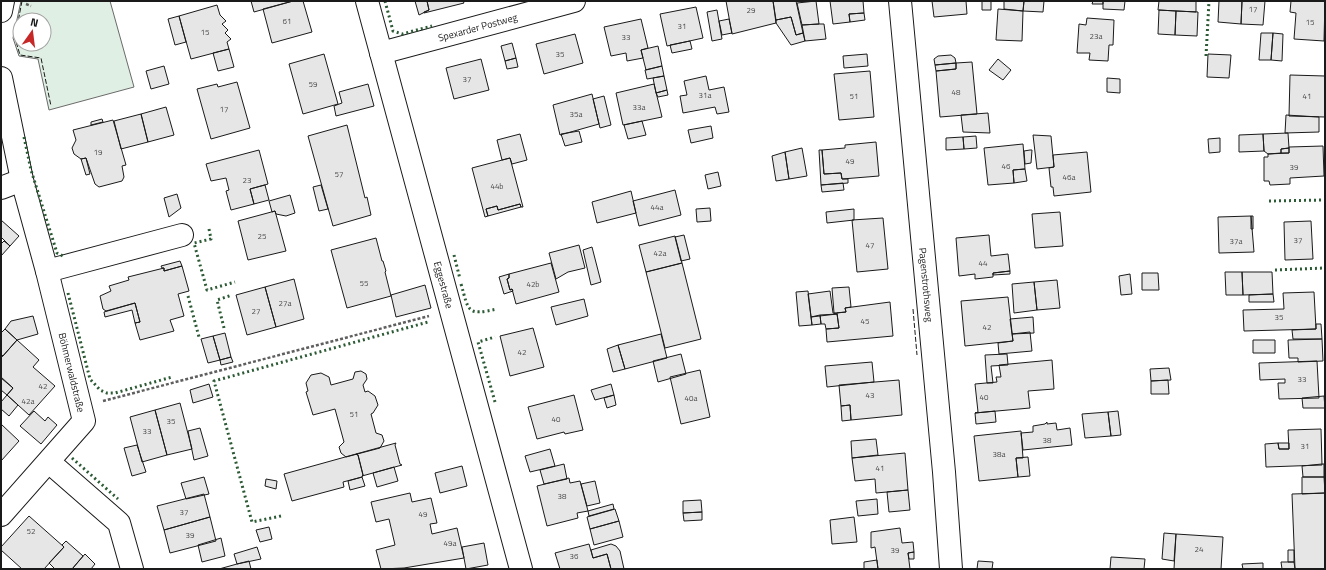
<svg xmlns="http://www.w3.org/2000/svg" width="1326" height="570" font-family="'Titillium Web',sans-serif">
  <rect width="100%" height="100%" fill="#fff"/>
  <path fill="#e0efe3" stroke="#6a6a6a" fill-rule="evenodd" d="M21,1H110L134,87L49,110L38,59L19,56L13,38ZM20,20H44V44H20Z"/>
  <path fill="#e6e6e6" stroke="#1a1a1a" d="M251,1H293L254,12Z
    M293,1H303L312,32L272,43L263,9Z
    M415,1H427L429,10L419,15Z
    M427,1H463L464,3L424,13V12L429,10Z
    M726,1H773L776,23L732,34Z
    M773,1H796L803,33L796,35L791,17L776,20Z
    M816,1L819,24L802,25L797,3Z
    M830,1H863L864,13L849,14L850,22L833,24Z
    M932,1H966L967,14L934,17Z
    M982,1H991V10H982Z
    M1004,1H1024L1023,11L1004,9Z
    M1024,1H1044L1043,12L1023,11Z
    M1093,1H1103V4H1092Z
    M1103,1H1125L1124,10L1103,9Z
    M1159,1H1196V12L1158,10Z
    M1219,1H1242L1241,24L1218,22Z
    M1242,1H1265L1263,25L1241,24Z
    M1291,1H1325L1324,41L1294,39L1296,13L1290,12Z
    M217,5L220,15L226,21L222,24L228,30L225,33L231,39L227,42L229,49L191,59L179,16Z
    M696,7L703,38L667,46L660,14Z
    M998,9L1023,11L1022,41L996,40Z
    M717,10L722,39L712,41L707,12Z
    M1159,10L1176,11L1175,35L1158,34Z
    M1176,11L1198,12L1197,36L1175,35Z
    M864,13L865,20L850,22L849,14Z
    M179,16L186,42L175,45L168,19Z
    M791,17L796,35L803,33L805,41L791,45L776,23V20Z
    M1087,18L1114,20L1113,45H1109L1108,61L1089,60L1090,53H1077L1079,24L1086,25Z
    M641,19L648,48L641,50L643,58L627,61L626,53L611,56L604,27Z
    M729,19L732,33L722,35L719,21Z
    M819,24H824L826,39L805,41L802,25Z
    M1261,33H1273L1271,60H1259Z
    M1273,33L1283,34L1282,61L1271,60Z
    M575,34L583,63L544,74L536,44Z
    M690,41L692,49L672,53L670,45Z
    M512,43L516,58L505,61L501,46Z
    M658,46L662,66L646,70L641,50Z
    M229,49L234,67L218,71L213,53Z
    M324,54L338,104L303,114L289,64Z
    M867,54L868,66L844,68L843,56Z
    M1208,54L1231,55L1229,78L1207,77Z
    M951,55L955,58L956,63L935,65L934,59L938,56Z
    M516,58L518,67L507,69L505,61Z
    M481,59L489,90L454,99L446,68Z
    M998,59L1011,70L1003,80L989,70Z
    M972,62L977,114L940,117L936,71L956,69V63Z
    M956,63V69L936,71L935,65Z
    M164,66L169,84L151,89L146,71Z
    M662,66L664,76L647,79L645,70Z
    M870,71L874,117L839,120L834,74Z
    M1290,75L1325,76V117L1289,116Z
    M664,76L667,90L656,93L653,78Z
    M706,76L709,90L724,87L729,112L717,114L715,107L683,113L680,96L687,95L684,81Z
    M1107,78L1120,79V93L1107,92Z
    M237,82L250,128L211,139L197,89L217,84L218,87Z
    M368,84L374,106L336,116L334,106L342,103L339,92Z
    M654,84L662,117L623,125L616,93Z
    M667,90L668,95L658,97L656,93Z
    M592,94L599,124L560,135L553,105Z
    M604,96L611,125L600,128L593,99Z
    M166,107L174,135L148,142L141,114Z
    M988,113L990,133L963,132L961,115Z
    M141,114L148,142L121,149L114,121Z
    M1286,115L1319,117V132L1285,133Z
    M102,119L103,122L91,125V122Z
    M113,120L126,165L122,166L124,177L122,181L99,187L95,184L86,158L81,159L74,154L72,148L76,140L73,130Z
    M642,121L646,135L628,139L624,125Z
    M347,125L365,198L367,197L371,215L333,226L308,136Z
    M711,126L713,138L691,143L688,130Z
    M579,131L582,142L565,146L561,134Z
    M1288,133L1289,148L1281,149V153L1268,154L1264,151L1263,134Z
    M520,134L527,160L512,164L510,158L502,160L497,140Z
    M1263,134L1264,151L1239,152V135Z
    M1033,135L1051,136L1054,167L1037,169Z
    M976,136L977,148L964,149L963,137Z
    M963,137L964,149L946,150V138Z
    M1220,138V152L1209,153L1208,139Z
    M876,142L879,176L842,179L841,173L824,174L822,150L845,148V145Z
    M1023,144L1025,169L1013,170L1014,183L988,185L984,148Z
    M1323,146L1324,176L1290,178V184L1270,185L1269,181H1264V157H1268V154L1289,153V147Z
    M802,148L807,176L789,179L785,152Z
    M1289,148V153H1281V149Z
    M259,150L268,184L250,189L254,204L231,210L226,191L229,190L226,178L211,181L206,164Z
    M819,150H822L824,174L841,173L842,179H848V183L821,185Z
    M1030,150H1032L1031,163L1025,164L1024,151Z
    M785,152L789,179L776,181L772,156Z
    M1087,152L1091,192L1054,196L1053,187H1051L1049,168L1054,167L1053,155Z
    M86,158L90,174L86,175L81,159Z
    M510,158L523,207H521L520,204L498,210L497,206L486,209L488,216L485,217L472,168Z
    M1025,169L1027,181L1014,183L1013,170Z
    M718,172L721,186L708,189L705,175Z
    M843,183L844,190L822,192L821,185Z
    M265,185L269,200L254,204L250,189Z
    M321,185L328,209L319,211L313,187Z
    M675,190L681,215L639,226L633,201Z
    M631,191L636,213L597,223L592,202Z
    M177,194L181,208L169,217L164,198Z
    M290,195L295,213L286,216L276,214L275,211L272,212L269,201Z
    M520,204L521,207L488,216L486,209L497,206L498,210Z
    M710,208L711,221L697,222L696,209Z
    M854,209V220L827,223L826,212Z
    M275,211L286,251L248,260L238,221Z
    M1060,212L1063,246L1035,248L1032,214Z
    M1251,216L1254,252L1219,253L1218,217Z
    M1251,216H1253V229H1251Z
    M883,218L888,269L857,272L852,220Z
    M1,220L19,236L10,246L1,237Z
    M1311,221L1313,259L1285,260L1284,222Z
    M684,235L690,259L681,261L675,237Z
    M989,235L991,256L1008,254L1010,271L993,273V277L975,279V274L959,276L956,238Z
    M675,236L682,263L646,272L639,245Z
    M376,238L382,261H383L386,271L385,272L391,296L347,308L331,250Z
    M4,241L10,246L1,256V244Z
    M579,245L585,268L568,272L556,279L549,253Z
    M592,247L601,282L591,285L583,250Z
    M180,261L182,266L164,271V268H162L161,266Z
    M551,263L559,292L516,304L512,289L510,290L507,279L509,278V274Z
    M682,263L701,339L665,348L646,272Z
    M182,266L189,291L178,294L184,316L170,320L174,331L140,340L135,323L140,322L135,303L106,311L103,309L100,296L111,291L109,286L129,280L128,277L164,268V271Z
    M1010,271V274L993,275V273Z
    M1225,272H1242L1243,295H1226Z
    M1242,272H1272L1273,294L1243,295Z
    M1142,273H1158L1159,290H1142Z
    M509,274V278L507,279L510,290L512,289L513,291L504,294L499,277Z
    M1130,274L1132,294L1121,295L1119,276Z
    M294,279L304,319L276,327L265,287Z
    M1057,280L1060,308L1037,310L1034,282Z
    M1034,282L1037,310L1014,313L1012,284Z
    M425,285L431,308L396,317L391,295Z
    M265,287L276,327L247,335L236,295Z
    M849,287L851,307L845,308L846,312L834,313L832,288Z
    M808,291L812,325L799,326L796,292Z
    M830,291L833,313L837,314L811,317L808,294Z
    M1314,292L1316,329L1244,331L1243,310L1284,309L1283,293Z
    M1273,294L1274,302H1249V295Z
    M1008,297L1013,341L965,346L961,301Z
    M584,299L588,316L556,325L551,307Z
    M890,302L893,336L827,342L826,329L839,328L837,313L846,312L845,308Z
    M135,303L140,322L135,323L132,310L105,317L104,312Z
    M837,314L839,328L826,329L825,324H821L820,315Z
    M820,315L821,324L812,325L811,317Z
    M33,316L38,334L17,340L5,329L11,321Z
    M1033,317L1034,333L1012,334L1010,319Z
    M1316,324H1321L1322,339H1293L1292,330L1316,329Z
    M533,328L544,367L510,376L500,336Z
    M5,329L17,340L3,356L1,354V333Z
    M1030,332L1032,351L999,354L998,343L1013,341L1012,334Z
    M225,333L231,357L220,360L213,336Z
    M661,334L667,358L625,369L618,345Z
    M213,336L220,360L208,363L201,339Z
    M1322,339L1323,361L1298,362V358H1289L1288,340Z
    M17,340L39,360L33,367L55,386L29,415L7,395L13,388L1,377V358Z
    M1253,340H1275V353H1253Z
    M618,345L625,369L613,372L607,349Z
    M681,354L686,374L658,382L653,361Z
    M1007,354L1008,365L991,366L993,383H987L985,355Z
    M231,357L233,362L221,365L220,360Z
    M1052,360L1054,389L1028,391L1030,408L975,413L978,412L975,384L997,382L996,377H1001L999,365Z
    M1317,361L1319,398L1279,399L1278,383H1285V379L1260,380L1259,363Z
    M872,362L874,382L827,387L825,366Z
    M1169,368L1171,380L1151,381L1150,369Z
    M700,370L710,417L681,424L670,377Z
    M361,371L366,374L367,379L363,385L365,392L368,391L375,396L378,405L373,413L371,414L376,433L382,435L384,441L380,448L346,457L341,453L339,447L344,442L335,409L313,415L306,392L308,391L306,383L311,375L321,373L329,377L331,385L353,379L355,372Z
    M1,378L13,388L7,395L1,390Z
    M899,380L902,415L851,420L850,405L841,406L839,385Z
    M1168,380L1169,394H1151V381Z
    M209,384L213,397L193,403L190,390Z
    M611,384L614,395L595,400L591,390Z
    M7,395L18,405L9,416L1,409V402Z
    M574,395L583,430L565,434L564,432L537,439L528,407Z
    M614,395L616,405L607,408L604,398Z
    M1324,396L1325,408H1303L1302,398Z
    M180,403L192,449L167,455L155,410Z
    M850,405L851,420L842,421L841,406Z
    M155,410L167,455L142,462L130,417Z
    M34,411L45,421L48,417L57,425L41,444L20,426Z
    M995,411L996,422L976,424L975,413Z
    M1118,411L1121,435L1111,436L1108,412Z
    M1108,412L1111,436L1085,438L1082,414Z
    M1047,422V424L1056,423L1057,430L1070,428L1072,445L1023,450L1021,433L1033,432V426L1045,424Z
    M1,424L19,441L1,461Z
    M200,428L208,456L194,460L188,431Z
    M1321,429L1322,465L1266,467L1265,444L1278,443L1279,449H1289L1288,430Z
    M1021,431L1023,458H1016L1018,477L979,481L974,436Z
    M876,439L878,455L852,458L851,441Z
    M396,443L395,445L400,464L402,465L362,476L363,475L358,455L356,454Z
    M1278,443H1289V449H1279Z
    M137,445L146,472L132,476L124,448Z
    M550,449L555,466L530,472L525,456Z
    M905,453L908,490L876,493L875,479L855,481L852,458Z
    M356,454L358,455L363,475L362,477L343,482L344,487L292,501L284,474Z
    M1028,457L1030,476L1018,477L1016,458Z
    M564,464L567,479L544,484L540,470Z
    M1322,464H1324V477H1303L1302,466Z
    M462,466L467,486L440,493L435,473Z
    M394,467L398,481L377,487L373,473Z
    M204,477L209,494L186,499L181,483Z
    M362,477L365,486L350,490L348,481Z
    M1302,477H1324L1325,493L1302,494Z
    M569,478L570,483L580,481L588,511L577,513L578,518L547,526L537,486Z
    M266,479L277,481L276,489L265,486Z
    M595,481L600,503L587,506L581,484Z
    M908,490L910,510L889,512L887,492Z
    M410,493L412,502L431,498L437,523L430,524L432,534L457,528L464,558L404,568L381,569L376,550L395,545L389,519L376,522L371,502Z
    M1325,493V569H1295L1292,494Z
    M204,494L210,517L164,530L157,506Z
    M877,499L878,514L858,516L856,501Z
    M701,500L702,512L683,513V501Z
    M613,504L614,509L589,516L588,511Z
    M615,509L619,521L590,529L587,517Z
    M702,512V520L684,521L683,513Z
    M29,516L64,547L44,569H22L1,550V547Z
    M210,517L216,541L170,553L164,530Z
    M854,517L857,542L832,544L830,520Z
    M619,521L623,537L594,545L590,529Z
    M269,527L272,539L260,542L256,530Z
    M900,528L902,543L913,542L914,552L908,553L910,569H878L875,547L871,548V532Z
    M1164,533L1176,534L1174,561L1162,559Z
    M1176,534L1223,537L1221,569H1174Z
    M221,538L225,556L202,562L198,545Z
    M66,541L83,556L72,569H55L49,563L64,547L62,545Z
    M484,543L488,565L466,569L462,547Z
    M589,544L593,558L607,554L611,569H560L555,553Z
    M611,544L616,546L620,551L624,569H611L607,554L593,558L591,550Z
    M257,547L261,559L237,564L234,554Z
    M1288,550H1294V562H1288Z
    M914,552V559H909L908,553Z
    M85,554L95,564L91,569H74L73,568Z
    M1111,557L1145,559L1144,569H1110Z
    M877,560L878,569H864V562Z
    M249,561L251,569H219L237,564Z
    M978,561L993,562L992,569H977Z
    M1281,562H1294L1295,569H1282Z
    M1263,563V569H1243L1242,564Z"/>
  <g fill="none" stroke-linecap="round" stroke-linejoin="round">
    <defs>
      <g id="minor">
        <path id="s1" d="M367,1L521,569"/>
        <path id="s2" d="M900,1L944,472L951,569"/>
        <path d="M1,11L3,1"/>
        <path id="s3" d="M381,53L574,1"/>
        <path id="s4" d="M1,78L22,180L47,271L84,421L1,515"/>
        <path d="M1,188L22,180"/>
        <path d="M47,271L182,235"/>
        <path d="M49,462L119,523L132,569"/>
      </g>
    </defs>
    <use href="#minor" stroke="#1a1a1a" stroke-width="24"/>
    <path stroke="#5f5f5f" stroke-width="2.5" stroke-dasharray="3 2" stroke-linecap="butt" d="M26,4L31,6
      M103,401L429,316"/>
    <use href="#minor" stroke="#fff" stroke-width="22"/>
    <path stroke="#2b5a34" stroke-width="3" stroke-dasharray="2 3" stroke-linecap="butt" d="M385,1L393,31L402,34L432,26
      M1206,56L1209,1
      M24,137L31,170L57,253L65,257
      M1269,201L1325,200
      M209,229L211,239L194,243L207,290L235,282
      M454,255L460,279
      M1275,270L1325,268
      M461,284C469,311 466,316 497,309
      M68,293L90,379L100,390L107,393H115L172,377
      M188,296L199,337
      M224,328L217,300L232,295
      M495,402L478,342L495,337
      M72,458L118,499
      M281,516L252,522L214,381L428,322"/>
    <path stroke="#1a1a1a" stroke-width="1" stroke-dasharray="5 2" stroke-linecap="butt" d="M22,1L15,38L20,55L41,58L51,106
      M913,309L917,355"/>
  </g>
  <g text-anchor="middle" stroke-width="3" stroke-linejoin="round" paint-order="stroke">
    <g font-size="8" fill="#4d4d4d">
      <text x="1253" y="12">17</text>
      <text x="751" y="13">29</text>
      <text x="287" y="24">61</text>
      <text x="1310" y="25">15</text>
      <text x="682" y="29">31</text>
      <text x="205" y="35">15</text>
      <text x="1096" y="39">23a</text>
      <text x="626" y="40">33</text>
      <text x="560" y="57">35</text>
      <text x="467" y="82">37</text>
      <text x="313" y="87">59</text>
      <text x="956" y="95">48</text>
      <text x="705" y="98">31a</text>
      <text x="854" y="99">51</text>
      <text x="1307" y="99">41</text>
      <text x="639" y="110">33a</text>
      <text x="224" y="112">17</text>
      <text x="576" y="117">35a</text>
      <text x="98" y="155">19</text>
      <text x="850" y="164">49</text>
      <text x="1006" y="169">46</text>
      <text x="1294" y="170">39</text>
      <text x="339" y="177">57</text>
      <text x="1069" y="180">46a</text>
      <text x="247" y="183">23</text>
      <text x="497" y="189">44b</text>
      <text x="657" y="210">44a</text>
      <text x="262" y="239">25</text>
      <text x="1298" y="243">37</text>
      <text x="1236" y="244">37a</text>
      <text x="870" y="248">47</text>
      <text x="660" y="256">42a</text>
      <text x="983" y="266">44</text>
      <text x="364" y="286">55</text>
      <text x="533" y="287">42b</text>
      <text x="285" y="306">27a</text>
      <text x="256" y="314">27</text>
      <text x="1279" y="320">35</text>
      <text x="865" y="324">45</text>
      <text x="987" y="330">42</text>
      <text x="522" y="355">42</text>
      <text x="1302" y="382">33</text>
      <text x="43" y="389">42</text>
      <text x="870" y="398">43</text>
      <text x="984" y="400">40</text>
      <text x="691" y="401">40a</text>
      <text x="28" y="404">42a</text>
      <text x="354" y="417">51</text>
      <text x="556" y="422">40</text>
      <text x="171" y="424">35</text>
      <text x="147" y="434">33</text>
      <text x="1047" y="443">38</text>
      <text x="1305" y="449">31</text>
      <text x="999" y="457">38a</text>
      <text x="880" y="471">41</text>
      <text x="562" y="499">38</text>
      <text x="184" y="515">37</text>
      <text x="423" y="517">49</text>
      <text x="31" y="534">52</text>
      <text x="190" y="538">39</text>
      <text x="450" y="546">49a</text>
      <text x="1199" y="552">24</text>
      <text x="895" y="553">39</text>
      <text x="574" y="559">36</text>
    </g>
    <g font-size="10" fill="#1a1a1a" stroke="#fff">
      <text dy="4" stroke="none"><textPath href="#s3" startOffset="100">Spexarder Postweg</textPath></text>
      <text dy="4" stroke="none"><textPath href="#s1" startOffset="294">Eggestraße</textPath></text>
      <text dy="4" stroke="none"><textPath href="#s2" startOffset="285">Pagenstrothsweg</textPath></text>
      <text dy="4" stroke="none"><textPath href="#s4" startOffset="303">Böhmerwaldstraße</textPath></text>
    </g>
  </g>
  <rect width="1326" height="570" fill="none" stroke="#1a1a1a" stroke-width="4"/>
  <g transform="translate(32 32) rotate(14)"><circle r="19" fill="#ffffff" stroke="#a3a3a3"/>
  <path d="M0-3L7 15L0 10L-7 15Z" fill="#c62828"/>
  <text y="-6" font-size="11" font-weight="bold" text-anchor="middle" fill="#1a1a1a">N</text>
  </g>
</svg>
